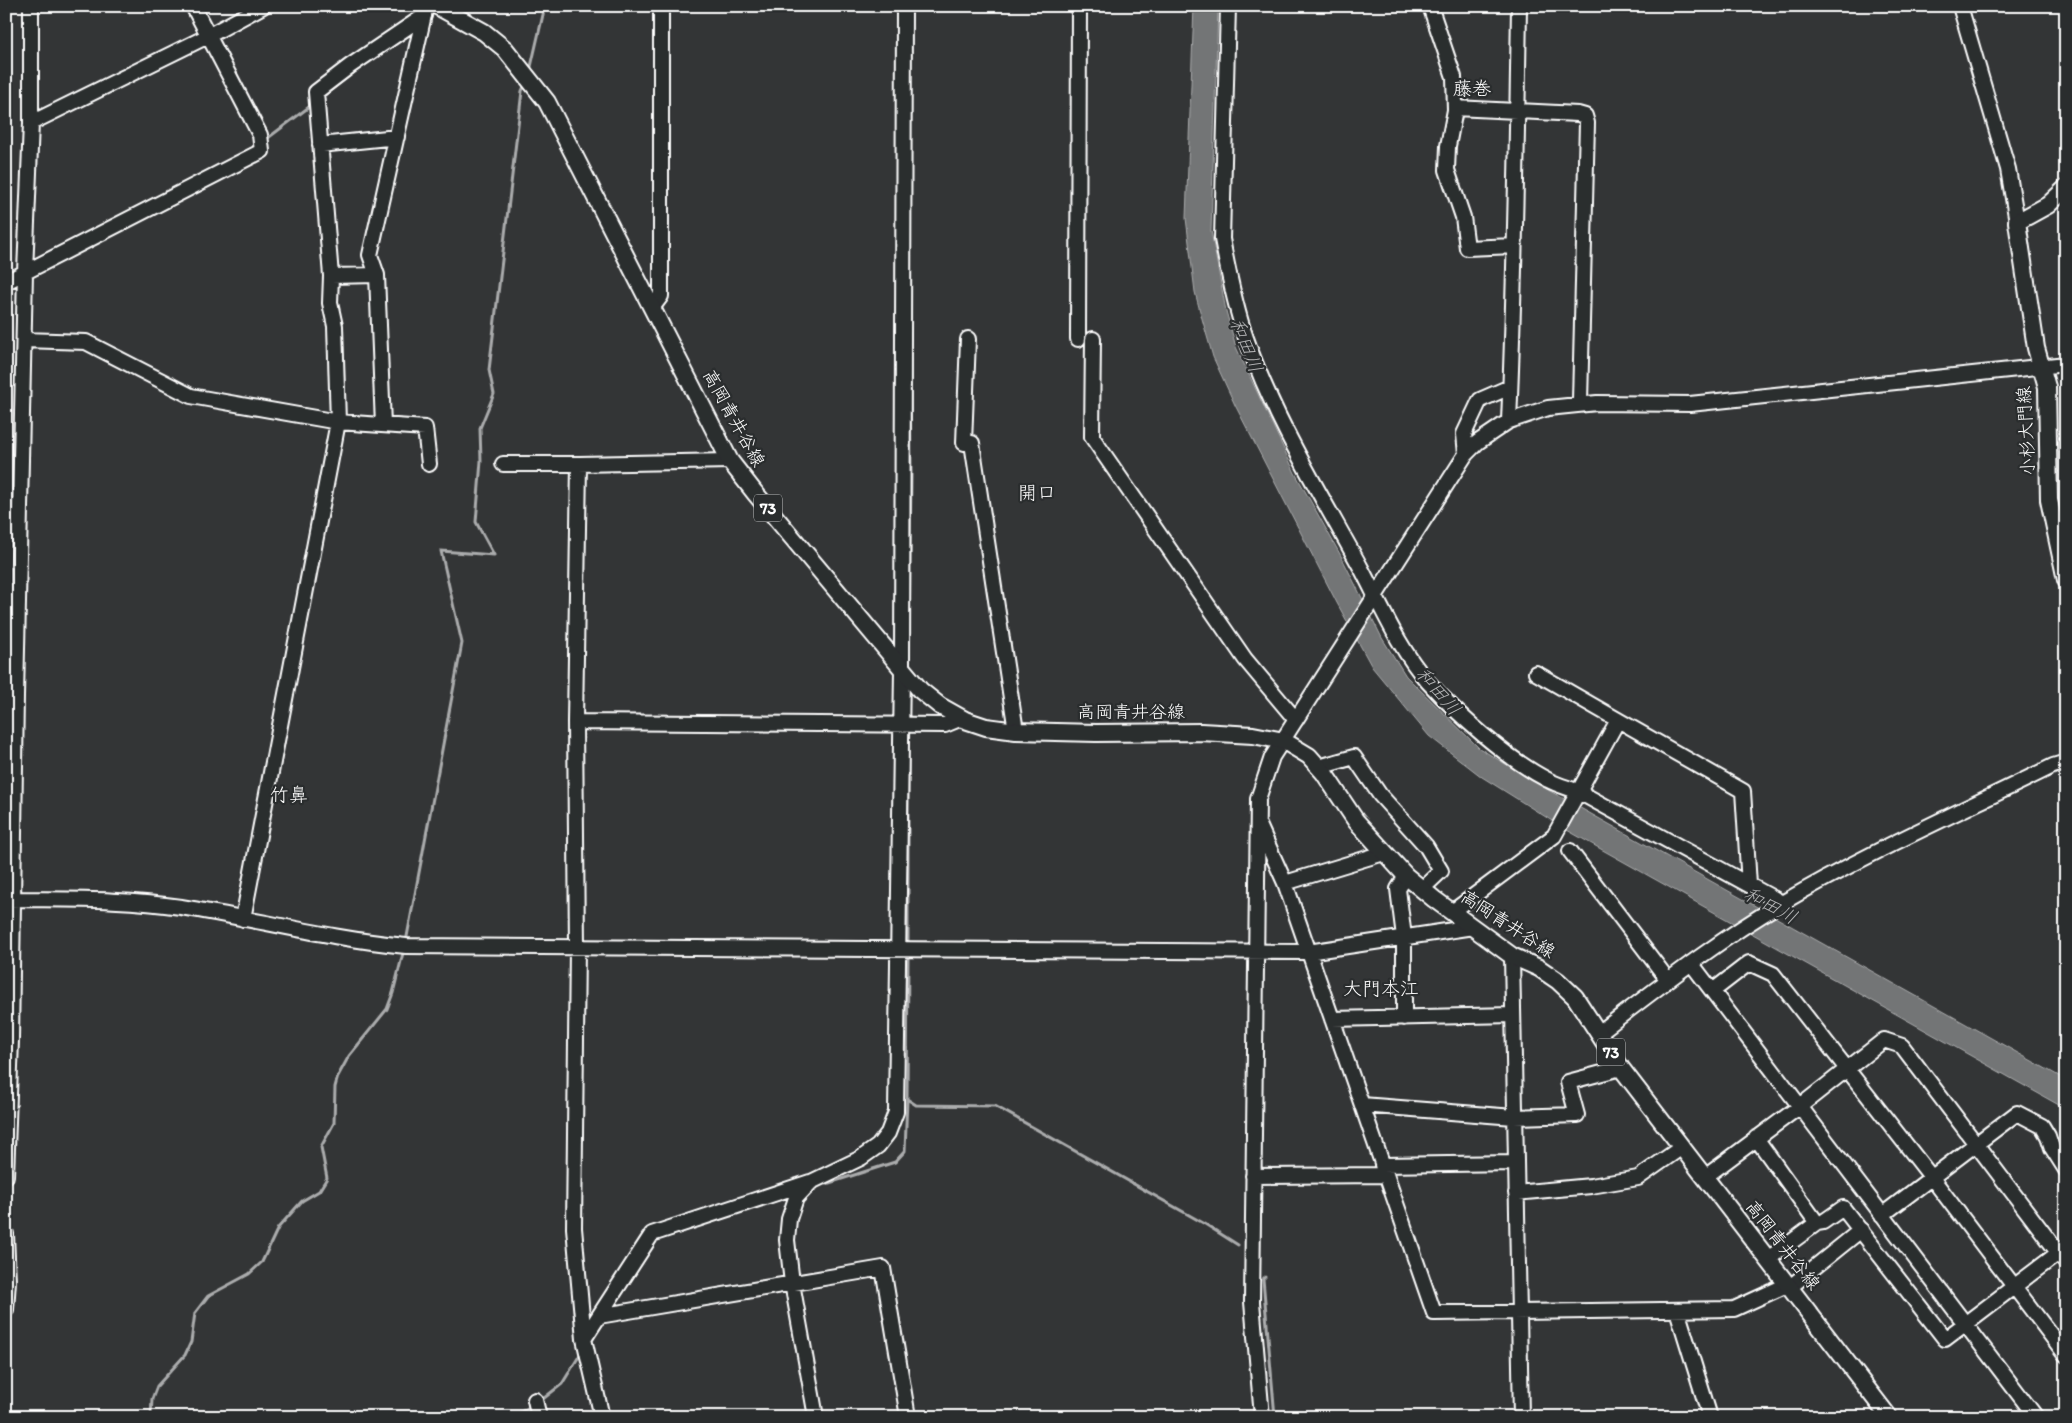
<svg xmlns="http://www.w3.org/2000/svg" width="2072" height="1423" font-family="Itim,'Klee One',sans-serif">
  <rect width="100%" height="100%" fill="#333536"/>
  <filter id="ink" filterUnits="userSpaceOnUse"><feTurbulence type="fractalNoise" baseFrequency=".02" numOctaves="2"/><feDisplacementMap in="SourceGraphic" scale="10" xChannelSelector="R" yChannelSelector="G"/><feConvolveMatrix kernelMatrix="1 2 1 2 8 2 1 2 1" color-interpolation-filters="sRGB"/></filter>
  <g filter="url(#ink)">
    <path fill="#737576" stroke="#abacad" d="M1194,6H1218L1211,231L1226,311L1236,347L1295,473L1341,556L1382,638L1406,676L1479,748L1550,791L2066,1080V1109L1565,829L1482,777L1429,736L1372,667L1337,603L1235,405L1213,357L1201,315L1195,292L1186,218Z"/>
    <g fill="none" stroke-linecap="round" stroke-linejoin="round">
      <path stroke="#abacad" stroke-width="3" d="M530,71L545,6
        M322,97L362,66
        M264,141L313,104
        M494,555L476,522L481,461L480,428L494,394L489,370L522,91L525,84
        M909,638L911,475L910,359
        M908,759V946
        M406,942L462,643L441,551L494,555
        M908,954L907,1099L916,1105L995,1106L1205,1224L1238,1245
        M826,1184L895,1162L905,1151L907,1099
        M1265,1277L1263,1279L1275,1417
        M539,1402L562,1384L581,1353
        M151,1417L152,1399L157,1386L185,1355L191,1342L195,1313L208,1296L249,1274L262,1262L278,1228L302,1201L319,1191L327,1178L321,1147L334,1123L335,1087L338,1076L349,1056L387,1009L393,993L404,949
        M512,1417L533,1405"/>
      <defs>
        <path id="minor" d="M1228,6L1222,239C1228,271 1235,307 1246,338C1274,419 1320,493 1361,568C1381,606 1399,649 1428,682C1458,715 1507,759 1548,780C1557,785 1569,788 1579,792L1782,903
          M1430,6L1454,77L1455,110L1448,146L1447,170L1463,217L1467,248L1514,246
          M1960,6L2008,169L2017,222
          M1455,108L1578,114L1585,116L1587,123L1580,401
          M31,123L208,36L263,6
          M320,145L397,137
          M331,276L377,275
          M6,282L262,151L260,135L193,6
          M652,308L661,296V6
          M968,339L964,443H972L1016,731
          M1078,339L1079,6
          M1093,339L1092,437L1245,659L1296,720
          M24,340L86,342L191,396L338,422L425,428L429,464
          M1509,421C1515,283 1517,144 1519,6
          M383,425L377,275L370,255L426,6
          M1466,454L1464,434L1480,400L1510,387
          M503,464H579L730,461
          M579,464L575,722L577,947L574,1228L584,1339L602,1417
          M1536,673L1618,720
          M575,722L945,725L962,718
          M1319,767L1354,757L1380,795L1426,846L1441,871L1422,889
          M1259,825L1285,883L1434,1313L1734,1309L1789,1284
          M1570,851L1668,980
          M1285,883L1384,853
          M6,899C65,900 123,898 181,907C256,919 330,939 406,946L1308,952L1473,927
          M1452,912L1554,836L1618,720L1743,791L1749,885
          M243,919L338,422L335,326L330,303L331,276L316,92L350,66L424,16
          M1512,956L1521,1417
          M1691,963L2036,1417
          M1714,990L1749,963L1773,974L1932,1178L2066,1355
          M1404,1018V937L1398,889L1406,876
          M1332,1019L1513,1015
          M1600,1032C1659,987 1717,941 1782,903C1869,852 1962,811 2053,766L2066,762
          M1362,1105L1514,1117L1577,1115L1568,1082L1621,1068
          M1756,1138L1817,1223L1768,1259
          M1382,1165L1515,1163
          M6,1176L11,1040L16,696L25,272L31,123V6
          M1253,1176L1385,1175
          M1705,1177L1799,1107L1884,1040L1902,1046L2066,1263
          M1516,1193L1591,1186L1638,1178L1682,1147
          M1882,1215L2017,1113L2042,1126L2048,1136L2052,1148L2066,1170
          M1817,1223L1823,1222L1843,1208L1945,1339L2065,1248
          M6,1234L8,1281L6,1310
          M1790,1287L1861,1230
          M1677,1310L1710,1417
          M599,1316L883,1268L908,1417
          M584,1339L652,1234L810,1182
          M535,1400L539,1417
          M816,1417L792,1283L787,1240L789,1219L796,1198L811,1182L861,1158L878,1146L888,1133L896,1112L902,669L904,6
          M1262,1417L1252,1302L1258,799L1272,757L1466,454L1478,442L1509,421L1548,408L1597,403L1690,404L2066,364"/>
        <path id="major" d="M437,6L484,32L505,49L547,102L730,461L755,493L920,690L940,706L965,720L986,727L1016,731L1096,733L1201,732L1253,735L1284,741L1309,756L1324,773L1356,821L1406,876L1434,899L1512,956L1539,968L1558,981L1575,997L1621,1068L1889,1417
          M2066,188L2048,205L2017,222L2036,348L2047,387L2049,500L2066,580"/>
      </defs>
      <use href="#minor" stroke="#fff" stroke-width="18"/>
      <use href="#major" stroke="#fff" stroke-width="20"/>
      <use href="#minor" stroke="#2a2d2e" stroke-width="14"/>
      <use href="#major" stroke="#2a2d2e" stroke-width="16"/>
    </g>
  </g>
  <g text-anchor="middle" stroke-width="4.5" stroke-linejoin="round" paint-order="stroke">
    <g fill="#2a2d2e" stroke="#bfc0c0" stroke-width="1">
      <rect x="754" y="494.5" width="28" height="27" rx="4"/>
      <rect x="1597" y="1038.5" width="28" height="27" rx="4"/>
    </g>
    <g font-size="16" font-weight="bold" fill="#fff">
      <text x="768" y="514">73</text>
      <text x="1611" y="1058">73</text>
    </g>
    <g font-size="18" fill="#fff" stroke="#2a2d2e">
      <text transform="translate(734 418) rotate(61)" y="6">高岡青井谷線</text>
      <text transform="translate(2026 431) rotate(-93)" y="6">小杉大門線</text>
      <text x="1131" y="718">高岡青井谷線</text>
      <text transform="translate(1508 924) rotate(33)" y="6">高岡青井谷線</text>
      <text transform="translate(1783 1245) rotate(52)" y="6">高岡青井谷線</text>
    </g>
    <g font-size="19" fill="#fff" stroke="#2a2d2e">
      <text x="1472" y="95">藤巻</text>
      <text x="1037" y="499">開口</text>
      <text x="289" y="801">竹鼻</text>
      <text x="1381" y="995">大門本江</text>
    </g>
    <g font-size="19" font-style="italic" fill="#b2b3b4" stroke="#2a2d2e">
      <text transform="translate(1247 345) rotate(68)" y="7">和田川</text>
      <text transform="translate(1439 691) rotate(49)" y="7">和田川</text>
      <text transform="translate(1771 905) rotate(28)" y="7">和田川</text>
    </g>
  </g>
  <rect width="2072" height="1423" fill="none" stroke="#2a2d2e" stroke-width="25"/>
  <rect x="12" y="12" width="2047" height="1398" fill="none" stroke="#fff" stroke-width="2" filter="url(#ink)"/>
</svg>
